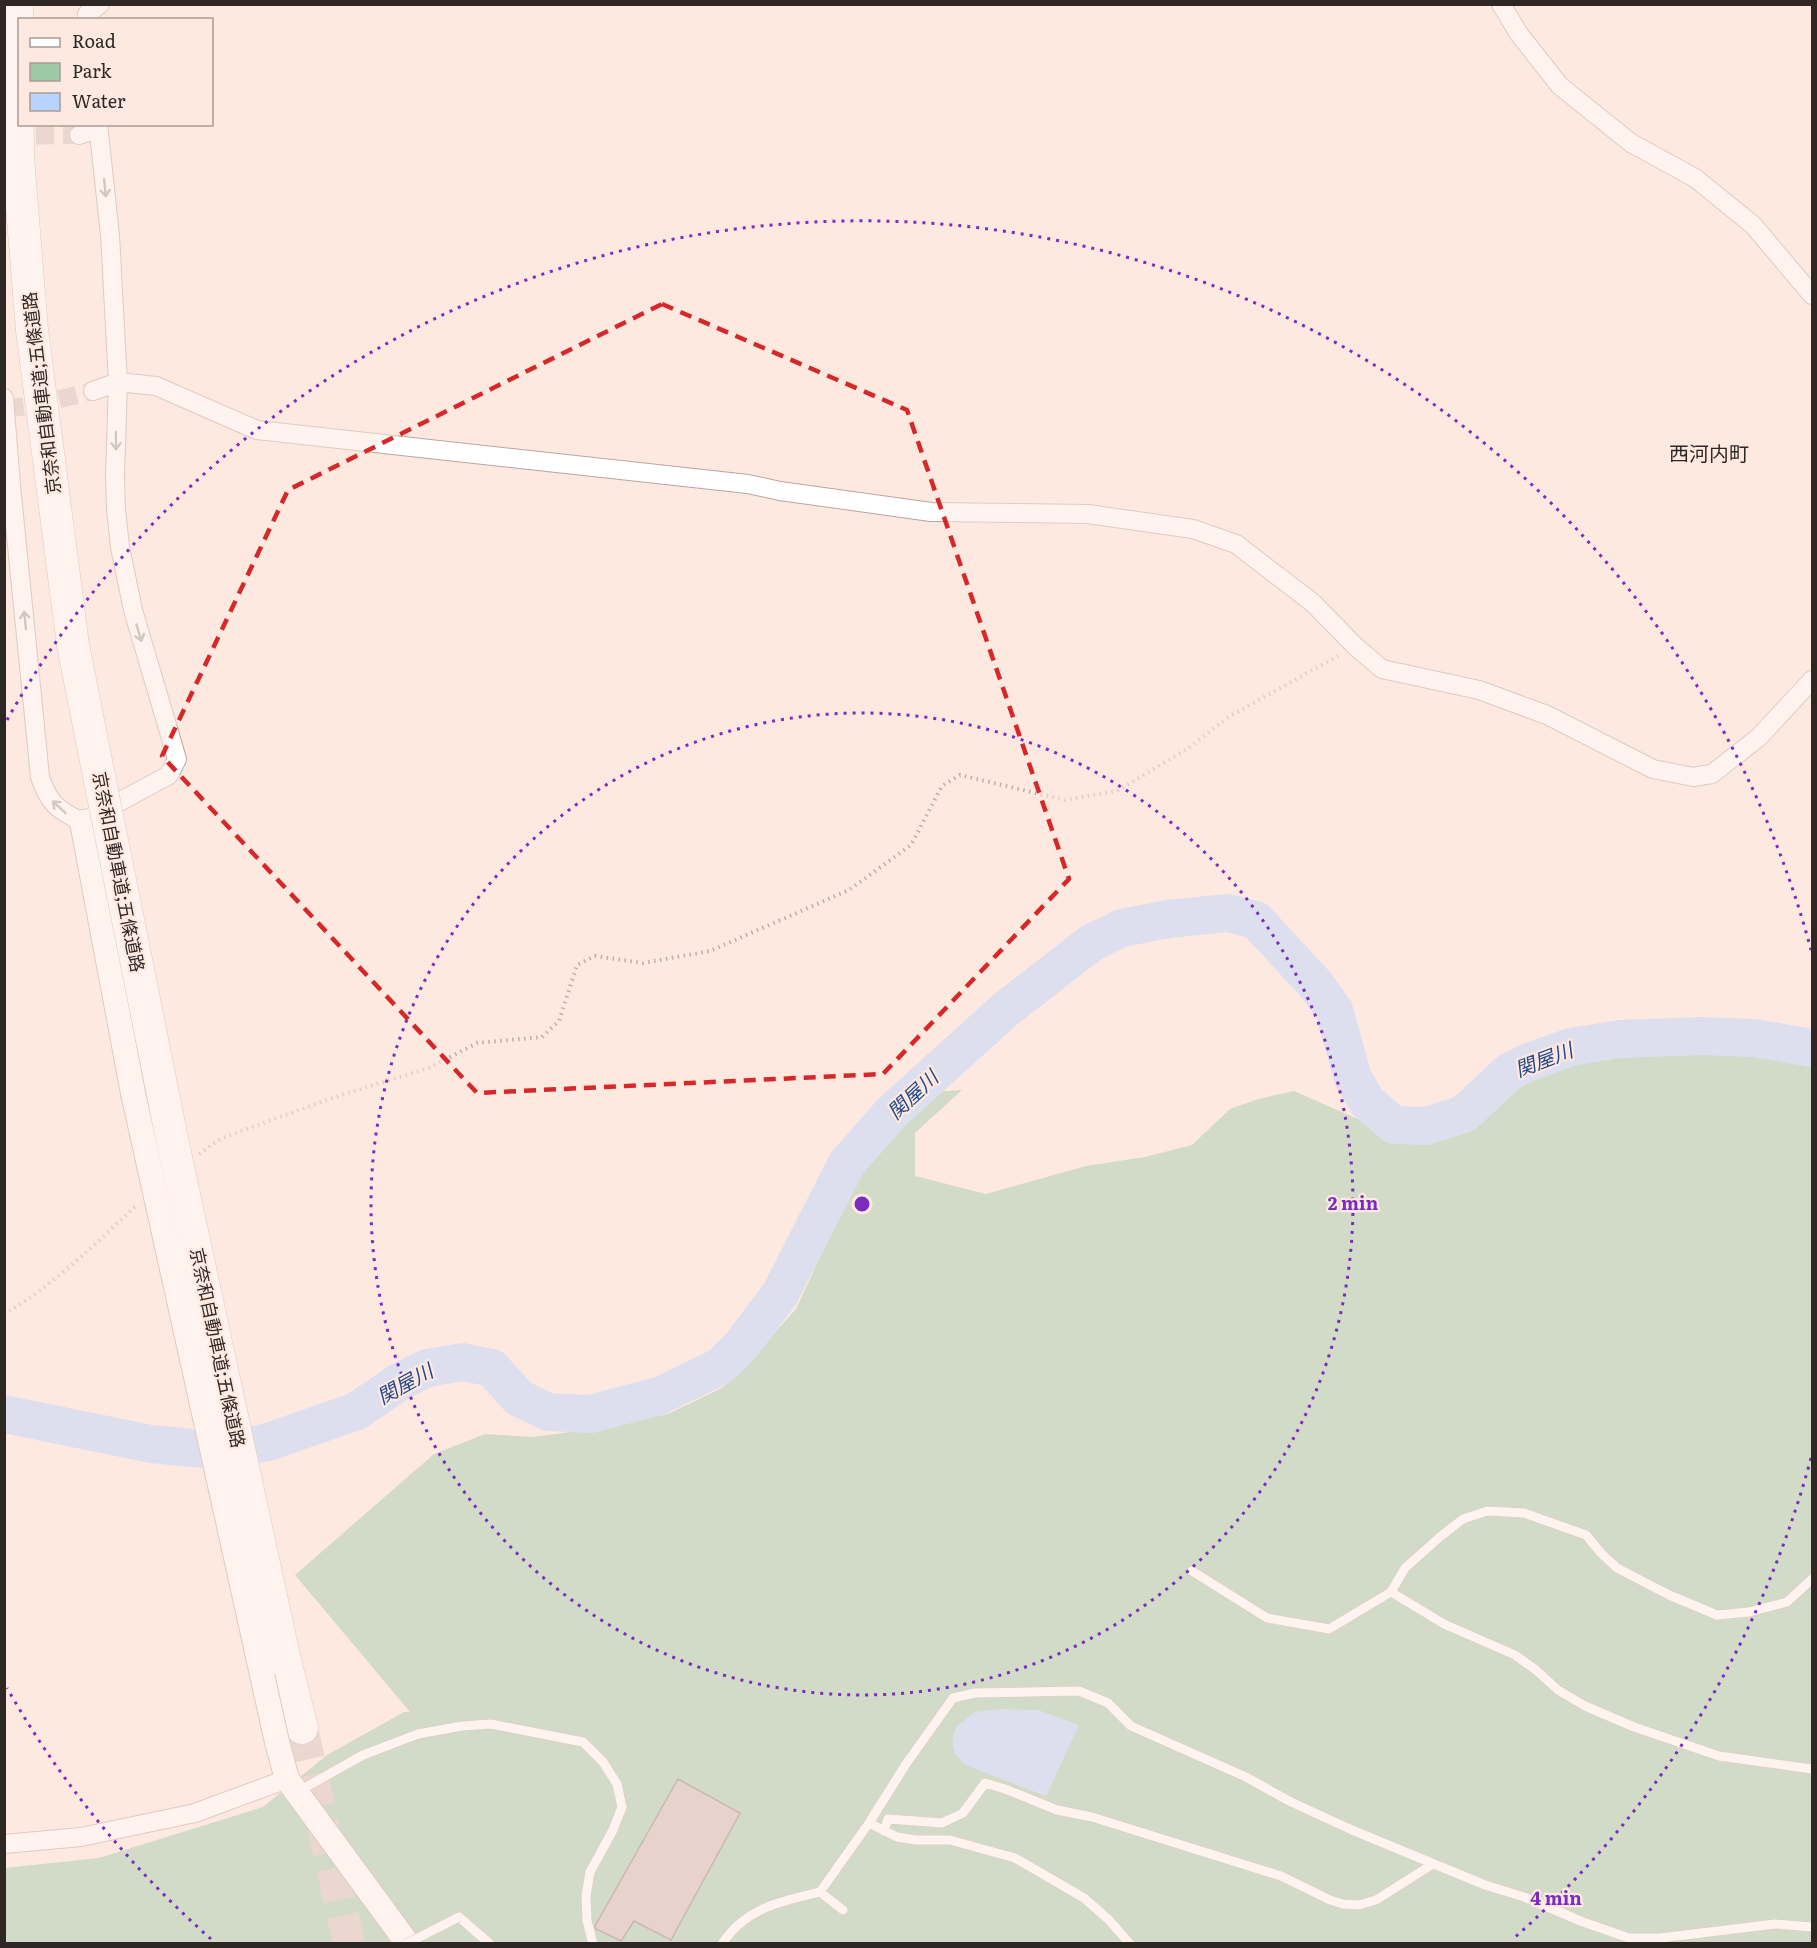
<svg xmlns="http://www.w3.org/2000/svg" width="1817" height="1948" font-family="Literata,'Noto Sans JP',serif">
  <rect width="100%" height="100%" fill="#fee9e1"/>
  <path fill="#9dc9a7" d="M1694,1050L1794,1059L1812,1067V1943L5,1944L4,1868L99,1858L263,1807L327,1755L404,1712H410L295,1575L434,1454L485,1434L533,1437L594,1429L668,1414L722,1388L752,1358L796,1309L858,1175L900,1123L931,1092L962,1090L915,1133V1176L986,1194L1086,1166L1145,1157L1192,1145L1230,1109L1258,1099L1294,1091L1376,1127L1422,1140L1461,1126L1526,1079L1548,1066L1577,1059Z"/>
  <path fill="#b7d3ff" d="M1001,1709L1038,1710L1079,1725L1046,1796L965,1765L955,1754L952,1741L956,1727L975,1712Z"/>
  <g fill="none" stroke-linecap="round" stroke-linejoin="round">
    <path stroke="#b7d3ff" stroke-width="38" d="M4,1414L151,1444L224,1451L268,1442L357,1411L399,1382L427,1368L463,1362L492,1368L519,1398L548,1412L590,1414L659,1396L719,1367L740,1347L780,1294L847,1163L892,1112L1006,1009L1091,943L1122,928L1168,919L1227,913L1256,920L1316,985L1334,1010L1353,1078L1367,1102L1394,1125L1426,1126L1464,1114L1509,1072L1529,1062L1571,1047L1620,1039L1702,1036L1754,1038L1812,1048"/>
  </g>
  <path fill="#ccb8b0" stroke="#8e7b74" stroke-width="1.5" d="M678,1779L740,1813L671,1940L634,1921L621,1941L596,1929L595,1926Z"/>
  <g fill="none" stroke-linecap="round" stroke-linejoin="round">
    <path stroke="#d4c2bb" stroke-width="18" stroke-dasharray="18 9" stroke-linecap="butt" d="M9,136L79,135
      M6,409L40,404L93,391"/>
    <path stroke="#d4c2bb" stroke-width="32" stroke-dasharray="32 16" stroke-linecap="butt" d="M302,1728L349,1944"/>
    <defs>
      <path id="lane" d="M1192,1571L1267,1618L1329,1629L1391,1592
        M1812,1579L1787,1602L1749,1612L1717,1615L1669,1595L1617,1568L1601,1553L1586,1535L1524,1513L1487,1511L1463,1519L1441,1536L1405,1568L1391,1592L1444,1624L1515,1655L1536,1670L1558,1690L1585,1706L1634,1727L1719,1756L1812,1769
        M297,1792L363,1755L418,1734L462,1726L491,1724L583,1742L603,1762L617,1784L622,1807L613,1830L590,1872L586,1896L587,1921L593,1944
        M869,1823L906,1764L953,1698L975,1693L1079,1691L1108,1703L1131,1726L1246,1777L1289,1801L1352,1830L1485,1885L1524,1897L1583,1922L1629,1938H1660L1775,1924L1812,1927
        M884,1831L888,1819L942,1823L963,1813L985,1783L1005,1789L1057,1810L1092,1817L1281,1876L1330,1900L1343,1904L1359,1905L1376,1900L1433,1864
        M820,1892L869,1823L897,1837L916,1840H950L1015,1858L1084,1898L1109,1920L1130,1944
        M459,1917L490,1944
        M722,1944C745,1908 782,1901 820,1892L843,1910"/>
      <path id="street" d="M1501,4L1519,34L1560,86L1631,143L1695,178L1753,225L1812,295
        M87,14L100,4
        M79,135L98,129
        M93,391L118,382L156,386L257,430L748,484L780,491L931,512L1088,514L1193,529L1236,544L1313,603L1355,646L1382,669L1479,690L1547,715L1653,769L1693,777L1712,774L1759,737L1812,680
        M4,398L11,485L40,777C49,804 58,810 82,822L169,775L177,759L133,610L120,547L116,509L115,476L118,382L110,235L98,124
        M4,1844L81,1837L195,1813L287,1779"/>
      <path id="secondary" d="M82,822L133,1093
        M277,1742L287,1779L408,1944"/>
      <path id="highway" d="M17,4L18,157L32,330L73,645L100,781
        M285,1661L302,1728"/>
    </defs>
    <use href="#lane" stroke="#b9a69e" stroke-width="10"/>
    <use href="#street" stroke="#b9a69e" stroke-width="20"/>
    <use href="#secondary" stroke="#b9a69e" stroke-width="26"/>
    <use href="#highway" stroke="#b9a69e" stroke-width="33"/>
    <path stroke="#bfaea8" stroke-width="4" stroke-dasharray="1.5 4.5" stroke-linecap="butt" d="M199,1154L222,1138L341,1095L429,1068L477,1043L542,1037L559,1021L577,965L595,956L643,963L710,951L849,890L911,845L942,786L960,775L1065,800L1117,791L1187,749L1230,716L1338,656
      M4,1314C53,1286 95,1244 136,1206"/>
    <use href="#lane" stroke="#fff" stroke-width="9"/>
    <use href="#street" stroke="#fff" stroke-width="18"/>
    <use href="#secondary" stroke="#fff" stroke-width="24"/>
    <use href="#highway" stroke="#fff" stroke-width="32"/>
    <defs>
      <path id="lane-bridge" d="M406,1944L459,1917"/>
      <path id="secondary-bridge" d="M133,1093L277,1742"/>
      <path id="highway-bridge" d="M100,781L172,1139L285,1661"/>
    </defs>
    <use href="#lane-bridge" stroke="#b9a69e" stroke-width="10" stroke-linecap="butt"/>
    <use href="#secondary-bridge" stroke="#b9a69e" stroke-width="26" stroke-linecap="butt"/>
    <use href="#highway-bridge" stroke="#b9a69e" stroke-width="33" stroke-linecap="butt"/>
    <use href="#lane-bridge" stroke="#fff" stroke-width="9"/>
    <use href="#secondary-bridge" stroke="#fff" stroke-width="24"/>
    <use href="#highway-bridge" stroke="#fff" stroke-width="32"/>
  </g>
  <defs><path id="oneway-shaft" d="M-6 0H5M1.5-3L5.5 0L1.5 3" fill="none" stroke-width="1.6" stroke-linecap="round" stroke-linejoin="round" transform="scale(1.5)"/></defs>
  <g stroke="#a19e9c">
    <use href="#oneway-shaft" transform="translate(105 188) rotate(84)"/>
    <use href="#oneway-shaft" transform="translate(116 441) rotate(89)"/>
    <use href="#oneway-shaft" transform="translate(25 620) rotate(-96)"/>
    <use href="#oneway-shaft" transform="translate(139 633) rotate(73)"/>
    <use href="#oneway-shaft" transform="translate(59 807) rotate(-137)"/>
  </g>
  <path d="M0 0H1817V1948H0ZM662,304L907,410L1069,879L883,1074L477,1093L162,756L288,490Z" fill="#fee9e1" fill-opacity=".55" fill-rule="evenodd"/>
  <path fill="none" stroke="#d62828" stroke-width="4.5" stroke-dasharray="12 8" stroke-linejoin="round" d="M662,304L907,410L1069,879L883,1074L477,1093L162,756L288,490Z"/>
  <g fill="none" stroke="#7b2cbf" stroke-width="3" stroke-dasharray="3 6">
    <circle cx="862" cy="1204" r="491"/>
    <path d="M1811 1458A982 982 0 0 1 1513 1939M211 1939A982 982 0 0 1 7 1688M7 720A982 982 0 0 1 1811 950"/>
  </g>
  <g text-anchor="middle" stroke-width="4.5" stroke-linejoin="round" paint-order="stroke">
    <g font-size="18" fill="#2e2724" stroke="#fee9e1">
      <text transform="translate(42 393) rotate(-97)" y="6">京奈和自動車道;五條道路</text>
      <text transform="translate(118 872) rotate(79)" y="6">京奈和自動車道;五條道路</text>
      <text transform="translate(217 1348) rotate(78)" y="6">京奈和自動車道;五條道路</text>
    </g>
    <g font-size="20" fill="#2e2724" stroke="#fee9e1">
      <text x="1709" y="461">西河内町</text>
    </g>
    <g font-size="20" font-style="italic" fill="#214988" stroke="#fee9e1">
      <text transform="translate(1544 1060) rotate(-21)" y="7">関屋川</text>
      <text transform="translate(913 1095) rotate(-43)" y="7">関屋川</text>
      <text transform="translate(405 1384) rotate(-29)" y="7">関屋川</text>
    </g>
  </g>
  <circle cx="862" cy="1204" r="9" fill="#7b2cbf" stroke="#fee9e1" stroke-width="3"/>
  <g font-size="18" text-anchor="middle" font-weight="bold" fill="#7b2cbf" stroke="#fee9e1" stroke-width="4.5" stroke-linejoin="round" paint-order="stroke">
    <text x="1353" y="1210">2 min</text>
    <text x="1556" y="1905">4 min</text>
  </g>
  <rect width="1817" height="1948" fill="none" stroke="#2e2724" stroke-width="12"/>
  <rect x="18" y="18" width="195" height="108" fill="#fee9e1" stroke="#ab9b95" stroke-width="1.5"/>
  <rect x="30" y="38" width="30" height="9" fill="#ffffff" stroke="#ab9b95" stroke-width="1.5"/>
  <text x="72" y="48" font-size="18" fill="#2e2724">Road</text>
  <rect x="30" y="63" width="30" height="18" fill="#9dc9a7" stroke="#ab9b95" stroke-width="1.5"/>
  <text x="72" y="78" font-size="18" fill="#2e2724">Park</text>
  <rect x="30" y="93" width="30" height="18" fill="#b7d3ff" stroke="#ab9b95" stroke-width="1.5"/>
  <text x="72" y="108" font-size="18" fill="#2e2724">Water</text>
</svg>
